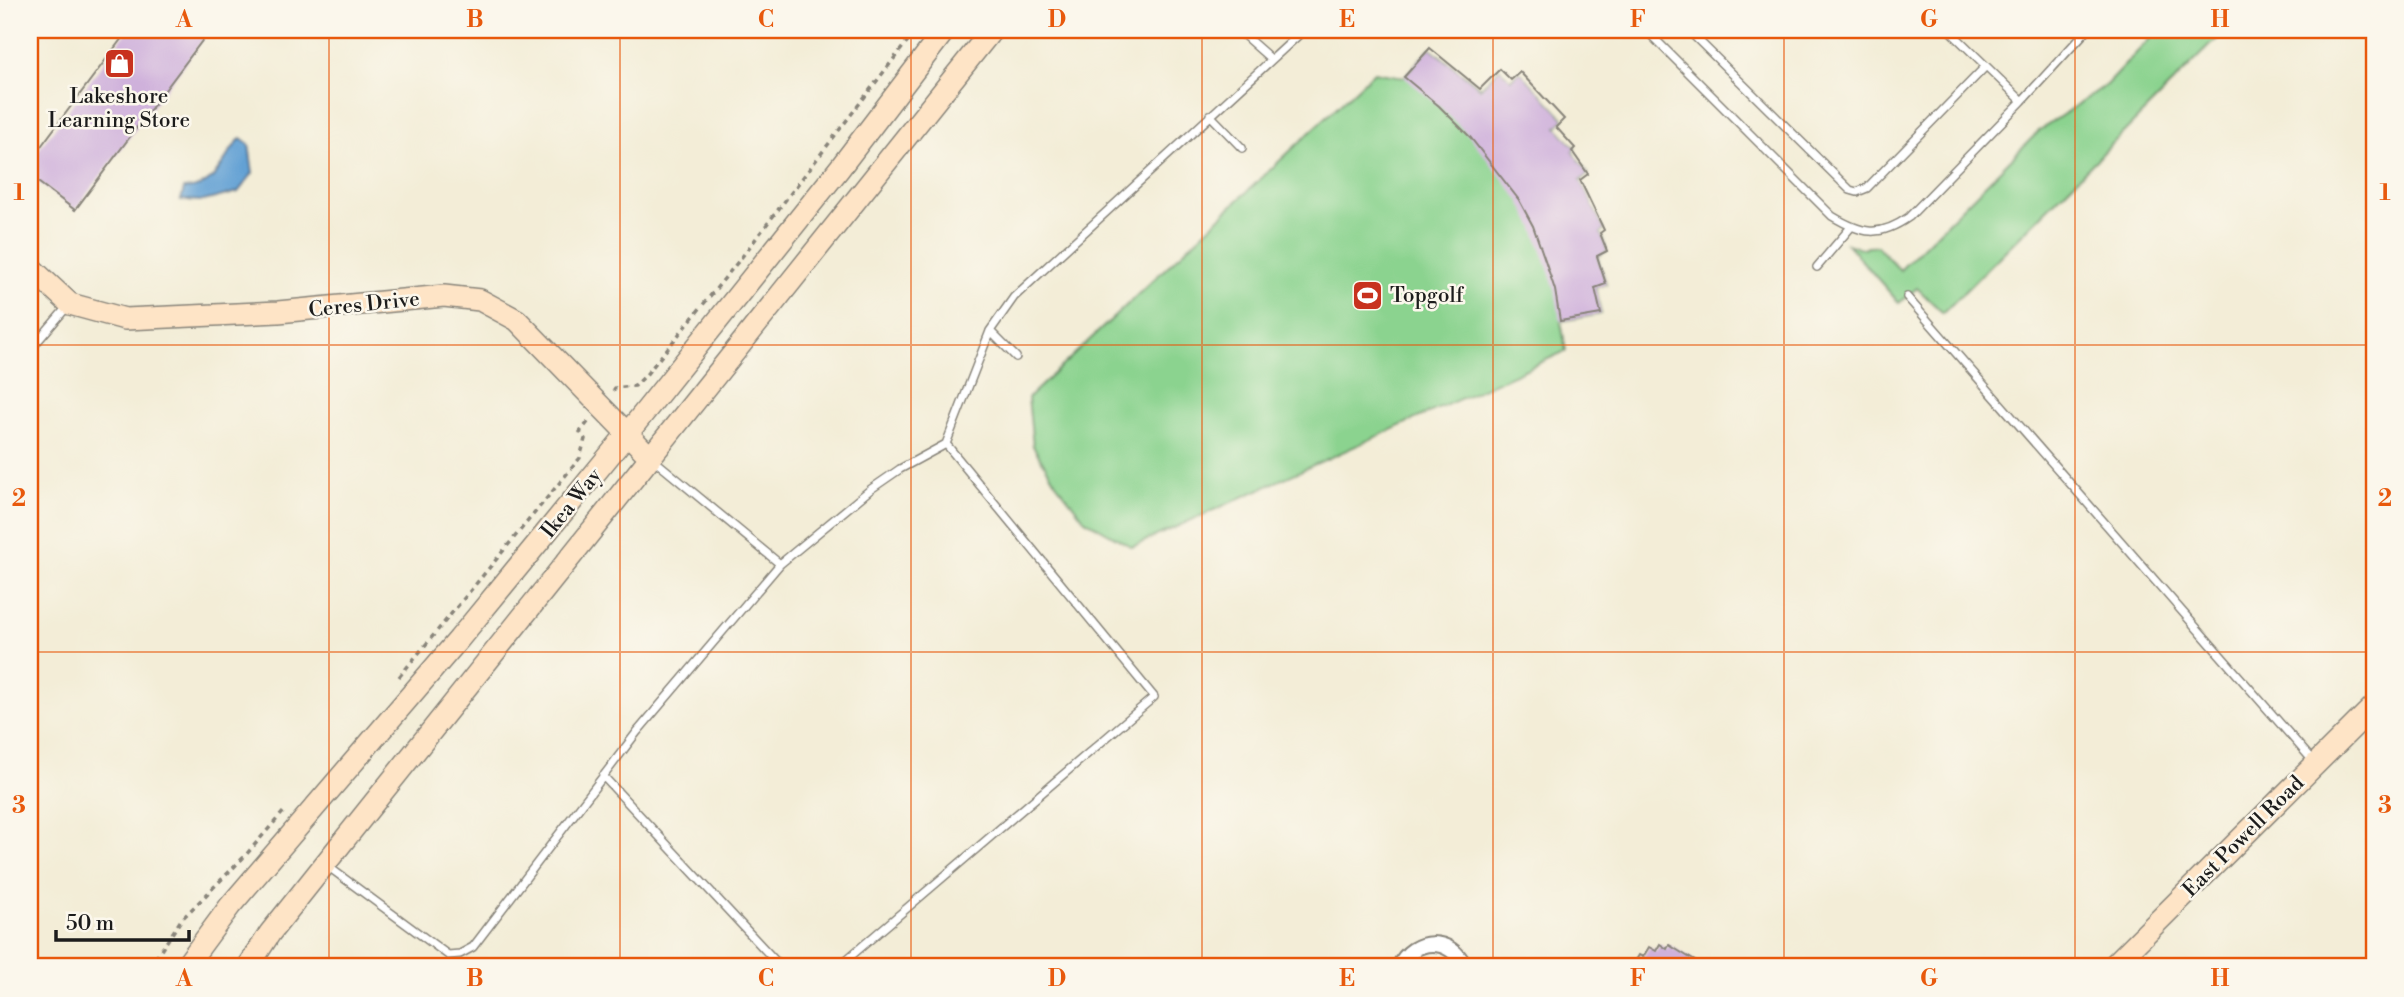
<svg xmlns="http://www.w3.org/2000/svg" width="2404" height="997" font-family="'Libre Bodoni',serif">
  <rect width="100%" height="100%" fill="#fbf7ec"/>
  <filter id="ink" filterUnits="userSpaceOnUse"><feTurbulence type="fractalNoise" baseFrequency=".0143" numOctaves="2"/><feDisplacementMap in="SourceGraphic" scale="14" xChannelSelector="R" yChannelSelector="G"/><feConvolveMatrix kernelMatrix="1 2 1 2 8 2 1 2 1" color-interpolation-filters="sRGB"/></filter>
  <filter id="wash" filterUnits="userSpaceOnUse"><feTurbulence type="fractalNoise" baseFrequency=".00686" numOctaves="4" result="noise"/><feDisplacementMap in="SourceGraphic" scale="28" xChannelSelector="R" yChannelSelector="G"/><feGaussianBlur stdDeviation="1.57" result="paint"/><feColorMatrix in="noise" values="0 0 0 0 0 0 0 0 0 0 0 0 0 0 0 0 0 1.4 0 .05"/><feComposite in="paint" operator="in"/></filter>
  <g filter="url(#wash)">
    <rect width="100%" height="100%" fill="#f3edd7"/>
    <path fill="#8bd38f" stroke="#547856" stroke-width="2" d="M2158,30H2226L1943,313L1917,288L1899,303L1847,244L1861,248L1877,246L1900,270L2039,131L2106,85Z
      M1430,48L1480,88L1500,69L1510,80L1520,72L1564,119L1556,127L1575,148L1572,151L1588,174L1580,181L1604,230L1600,233L1607,251L1597,256L1606,284L1595,288L1601,314L1561,321L1566,351L1132,547L1085,520L1056,483L1033,446L1028,398L1374,72L1404,77Z"/>
    <path fill="#63a1d4" stroke="#405e78" stroke-width="2" d="M241,138L249,144L253,173L238,192L204,201L181,200L184,189C220,187 220,159 241,138Z"/>
    <g id="blocks">
      <path fill="#cfb1db" d="M128,30H210L75,210L30,176V161Z
        M1430,48L1480,89L1500,69L1511,80L1520,72L1564,119L1556,127L1575,148L1572,151L1588,174L1580,180L1604,230L1600,233L1607,251L1597,256L1606,284L1595,288L1601,314L1560,321L1555,290L1545,260L1533,226L1519,200L1470,137L1439,106L1404,77Z
        M1660,944L1667,949L1669,945L1695,961L1692,967H1632L1639,955L1643,957L1649,947L1656,951Z"/>
    </g>
  </g>
  <g filter="url(#ink)">
    <use href="#blocks" fill-opacity="0" stroke="#88847a" stroke-width="2"/>
    <g fill="none" stroke-linecap="round" stroke-linejoin="round">
      <defs>
        <path id="lane" d="M1238,30L1271,59
          M1646,30L1832,216C1862,234 1879,238 1909,217L2022,101L1949,30
          M1688,30L1850,190L1857,192L1867,188L1986,66
          M2022,101L2087,30
          M1210,115L1242,148
          M1817,267L1851,227
          M1907,297L2313,761
          M30,350L67,307
          M1016,357L990,331L1014,297L1304,30
          M654,460L780,564
          M603,776L781,967
          M326,865L448,955L460,954L473,947L637,732L780,564L871,489L900,469L946,444L990,331
          M838,967L1154,697L946,444"/>
        <path id="street" d="M1399,967C1413,937 1451,936 1465,967"/>
        <path id="secondary" d="M30,267L70,304L125,319L278,312L444,296L480,300L517,320L650,457
          M185,967L230,906L459,639L627,434L839,169L945,30
          M248,967L270,933L325,864L992,30
          M2112,967L2374,706"/>
      </defs>
      <use href="#lane" stroke="#88847a" stroke-width="10"/>
      <use href="#street" stroke="#88847a" stroke-width="18"/>
      <use href="#secondary" stroke="#88847a" stroke-width="24"/>
      <path stroke="#88847a" stroke-width="3.5" stroke-dasharray="5 5" stroke-linecap="butt" d="M613,391L615,388L635,386L645,376L741,258L916,30
        M399,677L580,458L585,439L580,432L589,421
        M150,967L181,920L244,857L285,810"/>
      <use href="#lane" stroke="#fff" stroke-width="7"/>
      <use href="#street" stroke="#fff" stroke-width="14"/>
      <use href="#secondary" stroke="#fee4c6" stroke-width="21"/>
    </g>
  </g>
  <path fill="none" stroke="#e8590c" stroke-width="2" stroke-opacity="0.55" d="M329,30V967M620,30V967M911,30V967M1202,30V967M1493,30V967M1784,30V967M2075,30V967M30,345H2374M30,652H2374"/>
  <defs>
    <symbol id="shop-square" viewBox="-11 -11 22 22"><rect x="-9" y="-9" width="18" height="18" rx="4" fill="#c8321e" stroke="#fbf7ec"/><path d="M-5-2.5h2.3a2.7 3.5 0 0 1 5.4 0H5L5.5 6h-11ZM-1.5-2.5h3a1.5 2.3 0 0 0-3 0Z" fill="#fff"/></symbol>
    <symbol id="stadium-square" viewBox="-11 -11 22 22"><rect x="-9" y="-9" width="18" height="18" rx="4" fill="#c8321e" stroke="#fbf7ec"/><path d="M0-5a6.5 5 0 1 0 0 10a6.5 5 0 1 0 0-10ZM-3.5-1.8h7v3.6h-7Z" fill="#fff"/></symbol>
  </defs>
  <g fill-rule="evenodd">
    <use href="#shop-square" x="102" y="46" width="35" height="35"/>
    <use href="#stadium-square" x="1350" y="278" width="35" height="35"/>
  </g>
  <g text-anchor="middle" stroke-width="5" stroke-linejoin="round" paint-order="stroke">
    <g font-size="21" fill="#1c1c1c" stroke="#fbf7ec">
      <text x="119" y="103">Lakeshore<tspan x="119" dy="24">Learning Store</tspan></text>
      <text x="1390" y="302" text-anchor="start">Topgolf</text>
    </g>
    <g font-size="21" fill="#1c1c1c" stroke="#fbf7ec">
      <text transform="translate(364 304) rotate(-6)" y="7">Ceres Drive</text>
      <text transform="translate(571 503) rotate(-51)" y="7">Ikea Way</text>
      <text transform="translate(2243 836) rotate(-45)" y="7">East Powell Road</text>
    </g>
  </g>
  <rect width="2404" height="997" fill="none" stroke="#fbf7ec" stroke-width="77"/>
  <path d="M56 930v10h133v-10" fill="none" stroke="#1c1c1c" stroke-width="3.5"/>
  <text x="66" y="930" font-size="21" fill="#1c1c1c" stroke="#fbf7ec" stroke-width="5" paint-order="stroke">50 m</text>
  <rect x="38" y="38" width="2328" height="920" fill="none" stroke="#e8590c" stroke-width="2.5"/>
  <g font-size="23" text-anchor="middle" font-weight="bold" fill="#e8590c">
    <text x="184" y="27">A</text>
    <text x="475" y="27">B</text>
    <text x="766" y="27">C</text>
    <text x="1057" y="27">D</text>
    <text x="1347" y="27">E</text>
    <text x="1638" y="27">F</text>
    <text x="1929" y="27">G</text>
    <text x="2220" y="27">H</text>
    <text x="19" y="200">1</text>
    <text x="2385" y="200">1</text>
    <text x="19" y="506">2</text>
    <text x="2385" y="506">2</text>
    <text x="19" y="813">3</text>
    <text x="2385" y="813">3</text>
    <text x="184" y="986">A</text>
    <text x="475" y="986">B</text>
    <text x="766" y="986">C</text>
    <text x="1057" y="986">D</text>
    <text x="1347" y="986">E</text>
    <text x="1638" y="986">F</text>
    <text x="1929" y="986">G</text>
    <text x="2220" y="986">H</text>
  </g>
</svg>
